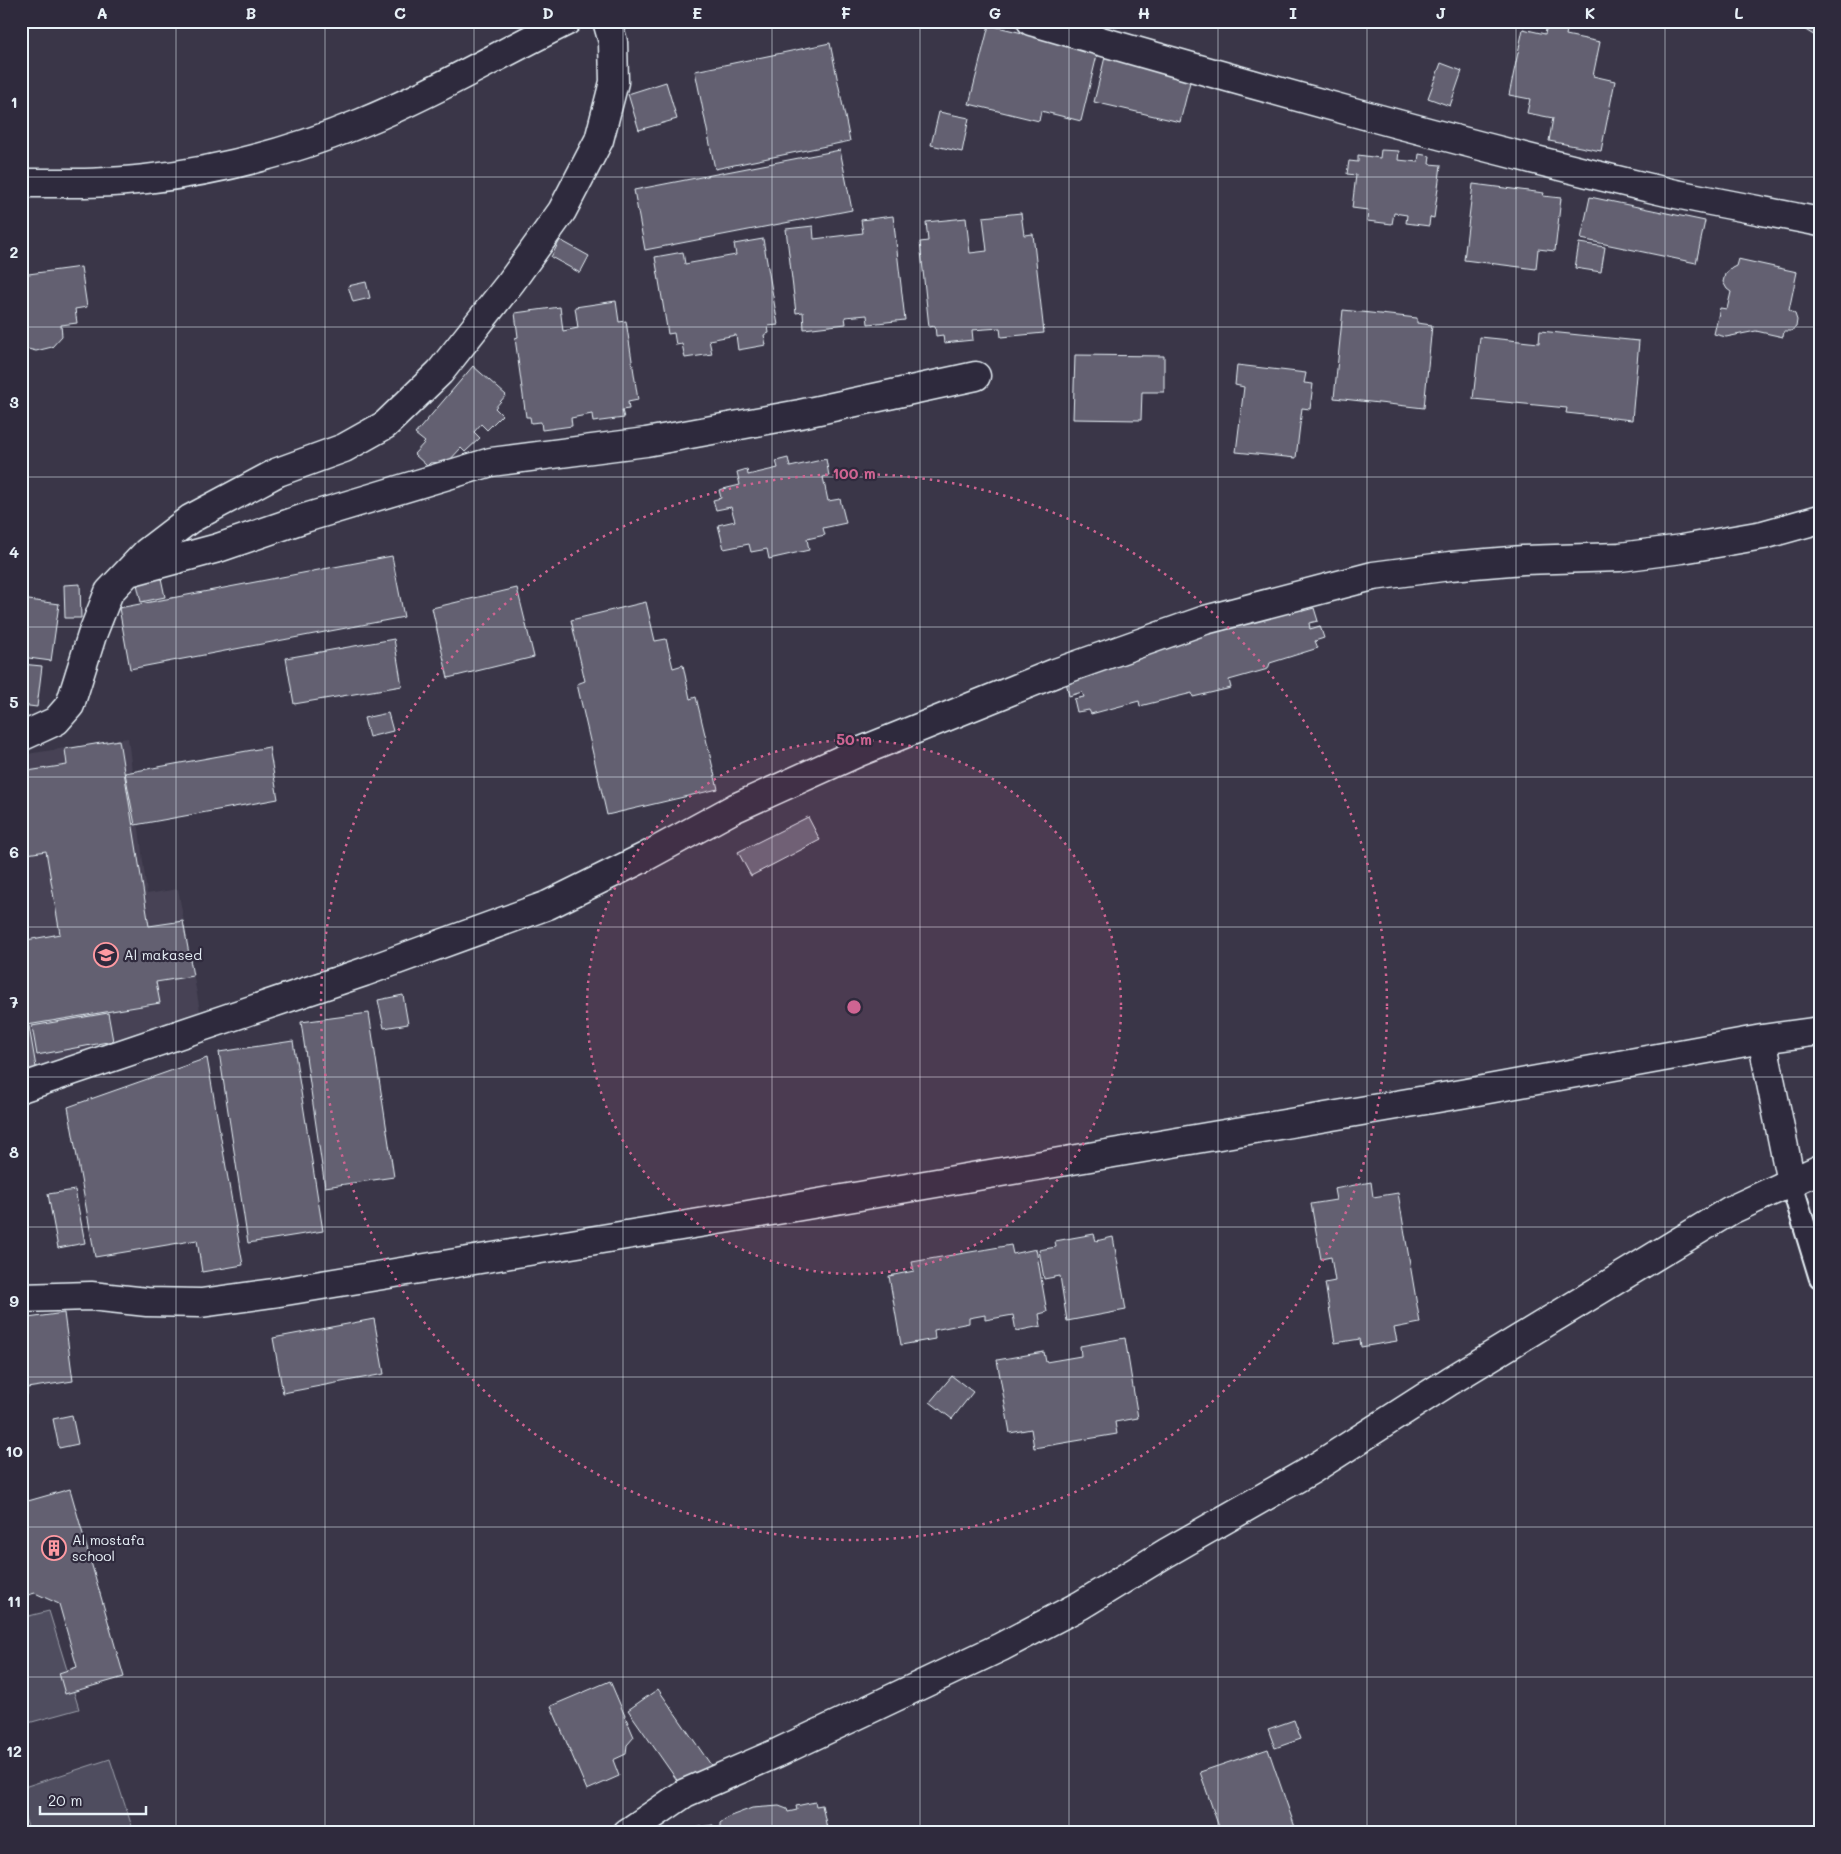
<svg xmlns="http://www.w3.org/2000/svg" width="1841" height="1854" font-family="Mali,sans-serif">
  <rect width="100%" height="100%" fill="#3a3648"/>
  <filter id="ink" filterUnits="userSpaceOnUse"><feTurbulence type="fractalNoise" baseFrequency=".02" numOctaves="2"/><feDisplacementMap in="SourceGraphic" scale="10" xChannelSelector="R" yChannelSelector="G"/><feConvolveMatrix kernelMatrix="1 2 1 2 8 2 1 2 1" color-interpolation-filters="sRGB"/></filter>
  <g filter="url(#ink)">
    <path fill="#464354" d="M128,738L147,894L178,889L201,1016L21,1074V755Z"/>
    <path fill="#504e5f" stroke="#9ca0ac" d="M49,1611L79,1709L21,1725V1618Z
      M110,1759L134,1833H30L21,1806V1788Z"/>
    <path fill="#636171" stroke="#e8f1f8" d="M1548,21H1569L1566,35L1600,42L1593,76L1615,81L1601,151L1549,141L1553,118L1527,113L1530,99L1509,95L1523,29L1545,34Z
      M1791,21H1820V39Z
      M989,25L1098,51L1081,121L1041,111L1039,121L969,104Z
      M830,43L850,141L715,169L695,71Z
      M1105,57L1191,78L1180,122L1094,102Z
      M1441,63L1462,71L1450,106L1428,98Z
      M666,82L677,119L639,130L628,94Z
      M939,112L969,118L962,152L931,145Z
      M840,150L852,210L645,250L634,190Z
      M1381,150L1399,151L1398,160L1418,162L1419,154L1430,156L1429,164L1441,165L1434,218L1430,217L1429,226L1406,223L1407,215L1394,213L1392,224L1367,221L1368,210L1352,208L1356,175L1347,174L1349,161L1358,162V155L1380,158Z
      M1473,184L1544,193L1543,196L1561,198L1555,251L1538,249L1536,269L1464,260Z
      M1590,197L1705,221L1696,263L1581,239Z
      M1021,213L1024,235L1033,234L1044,333L1001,337L1000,328L972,330L973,340L944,343L943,335L936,336L935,326L929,327L920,242L928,241L926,222L966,218L970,253L987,251L983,217Z
      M893,216L905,320L868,324L867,315L845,317L846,324L804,329L803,312L796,313L786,229L813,226L814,239L863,233L861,220Z
      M763,239L778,325L768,326L769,333L764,335L766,345L738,350L736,335L709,340L712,354L685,358L682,344L676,345L674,333L668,334L655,257L683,252L685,264L736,255L734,244Z
      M560,240L589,256L580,273L551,257Z
      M1579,243L1605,247L1601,272L1575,268Z
      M1738,259L1797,272L1789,310L1795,314L1797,320L1796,327L1791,331H1784L1783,337L1756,331L1726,337L1714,334L1720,308L1727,309L1731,292L1727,289L1723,282L1725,274L1732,268L1736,266Z
      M81,267L87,307L75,309L77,323L61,325L62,336L52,347L36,351L28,349L21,343V275Z
      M366,282L370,298L353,302L348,286Z
      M616,301L619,322L626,321L638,400L628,402L629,409L622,410L624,418L593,422L592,414L571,418L572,426L542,430L541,422L531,423L530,417H526L515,338L518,337L515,313L560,307L563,331L578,328L575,307Z
      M1343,310L1417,318V323L1432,325L1424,408L1334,398Z
      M1540,331L1639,341L1632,420L1566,413L1567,408L1473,399L1480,337L1539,343Z
      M1075,355L1164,356V392H1142L1141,420L1073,419Z
      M1237,365L1306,373L1304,383L1313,384L1310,409L1302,408L1296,458L1236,452L1244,387L1235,385Z
      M473,366L506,395L495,408L502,415L487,430L481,424L474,432L480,438L465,452L461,448L448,462L430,463L427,466L414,454L425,442L415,434Z
      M788,458L790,467L826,459L829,476L823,477L828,501L840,499L846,523L823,528L825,535L807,539L809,550L769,559L767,549L751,552L749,544L724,549L718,525L735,521L731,507L716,510L713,500L721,498L719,490L740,485L737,472L747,469L748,475L778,468L776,461Z
      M392,556L404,617L130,669L119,608Z
      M161,578L165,597L141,602L137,584Z
      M80,584L81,618H65L64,585Z
      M517,588L534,657L448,678L432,608Z
      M21,599L59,604L51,661L21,657Z
      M646,602L655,641L666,639L673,668L683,665L690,699L696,697L718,789L607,815L577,684L585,681L571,620Z
      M1302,606L1303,611L1314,608L1318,621L1309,623L1310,629L1320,626L1324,638L1315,641L1318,648L1270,663L1268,669L1229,680L1231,688L1193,697L1192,693L1140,706L1139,701L1091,714L1089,710L1077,712L1074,699L1084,697L1082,692L1069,696L1066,681L1075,671Z
      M394,639L402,686L294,704L286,658Z
      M21,664L42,666L37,707L21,705Z
      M388,713L393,731L369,737L364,718Z
      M119,740L149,926L183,921L193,976L156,982L160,1003L21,1026V941L60,934L46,851L21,855V772L67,765L65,749Z
      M269,747L278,799L135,825L125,773Z
      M808,817L820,840L751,876L738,852Z
      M403,995L408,1024L384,1028L378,1000Z
      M108,1013L113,1041L37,1055L32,1026Z
      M369,1013L394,1177L325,1187L301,1022Z
      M29,1026L37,1073L21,1076V1027Z
      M293,1041L323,1231L248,1243L219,1052Z
      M207,1058L243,1265L202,1272L197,1240L95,1257L68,1107Z
      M1371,1182L1373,1197L1398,1193L1420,1323L1394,1328L1397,1341L1361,1347L1360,1339L1335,1343L1325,1283L1335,1281L1331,1257L1321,1259L1311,1204L1336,1200L1334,1189Z
      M75,1190L85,1243L58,1248L48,1194Z
      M1094,1234L1096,1241L1113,1237L1126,1310L1067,1321L1060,1276L1044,1279L1039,1250L1056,1247L1055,1241Z
      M1011,1245L1013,1254L1036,1249L1047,1312L1039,1314L1041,1326L1016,1331L1013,1315L985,1320V1315L969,1318V1323L934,1330L935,1339L901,1345L889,1276L914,1271L912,1262Z
      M64,1313L73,1381L27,1388V1395L21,1396V1319Z
      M374,1319L384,1374L283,1393L273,1338Z
      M1125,1338L1138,1418L1115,1422L1117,1434L1034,1448L1031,1429L1010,1433L997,1360L1044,1352L1046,1362L1081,1356L1080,1346Z
      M952,1376L973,1392L952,1419L930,1402Z
      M72,1415L78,1444L59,1448L53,1419Z
      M70,1489L124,1677L65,1694L59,1673L77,1667L59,1604L35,1593L21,1597V1503Z
      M610,1681L634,1737L627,1745L626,1754L613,1760L619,1776L587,1790L551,1706Z
      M658,1689L711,1765L681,1786L628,1710Z
      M1294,1720L1301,1739L1275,1748L1268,1729Z
      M1268,1749L1297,1833H1221L1200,1772Z
      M815,1802L816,1806L822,1805L828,1833H696L694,1828L713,1825L714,1829L720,1828V1823L728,1817L752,1808L779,1806L787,1809L788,1812L797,1810L796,1806Z"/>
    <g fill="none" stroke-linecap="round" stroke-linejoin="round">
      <defs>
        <path id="service" d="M1791,1182L1820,1277"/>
        <path id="minor" d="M1031,21C1242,82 1454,142 1667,192C1718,203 1769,212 1820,222
          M21,183C63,183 104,184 146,179C219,171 293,151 361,123C432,94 498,55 567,21
          M129,572L218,548L305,518L491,462L646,442L800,414L976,376
          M21,737L56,721L70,705L92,635L109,592L147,552L190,519L278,472L344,448L385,425L440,372L511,282L562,211L599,140L614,82L613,42L607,21
          M1762,1039L1791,1182
          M21,1088L364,972L548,905L645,857L735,808L859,752L1055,673L1205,620L1373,576L1450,566L1523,560L1620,557L1682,549L1763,535L1820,519
          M21,1298L91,1296L147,1302L201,1303L273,1293L742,1216L1461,1094L1762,1039L1820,1031
          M627,1833L685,1793L777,1753L1001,1647L1081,1605L1166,1553L1313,1469L1450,1381L1731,1210L1820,1169"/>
      </defs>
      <use href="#service" stroke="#e8f1f8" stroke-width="25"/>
      <use href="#minor" stroke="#e8f1f8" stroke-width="31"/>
      <use href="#service" stroke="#2f2a3d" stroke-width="21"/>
      <use href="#minor" stroke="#2f2a3d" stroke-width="28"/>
    </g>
  </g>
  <path fill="none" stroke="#e8f1f8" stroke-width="1" stroke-opacity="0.55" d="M176,21V1833M325,21V1833M474,21V1833M623,21V1833M772,21V1833M920,21V1833M1069,21V1833M1218,21V1833M1367,21V1833M1516,21V1833M1665,21V1833M21,177H1820M21,327H1820M21,477H1820M21,627H1820M21,777H1820M21,927H1820M21,1077H1820M21,1227H1820M21,1377H1820M21,1527H1820M21,1677H1820"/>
  <circle cx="854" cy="1007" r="267" fill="#cf6492" fill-opacity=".12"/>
  <g fill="none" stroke="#cf6492" stroke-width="2.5" stroke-dasharray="2.5 5">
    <circle cx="854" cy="1007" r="267"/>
    <circle cx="854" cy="1007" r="533"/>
  </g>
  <defs>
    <symbol id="school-ring" viewBox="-11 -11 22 22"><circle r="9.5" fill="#2f2a3d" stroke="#ff9aa2" stroke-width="1.5"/><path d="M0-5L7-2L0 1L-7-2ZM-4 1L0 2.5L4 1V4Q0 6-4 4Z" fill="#ff9aa2"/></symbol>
    <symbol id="building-ring" viewBox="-11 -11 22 22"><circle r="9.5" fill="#2f2a3d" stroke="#ff9aa2" stroke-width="1.5"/><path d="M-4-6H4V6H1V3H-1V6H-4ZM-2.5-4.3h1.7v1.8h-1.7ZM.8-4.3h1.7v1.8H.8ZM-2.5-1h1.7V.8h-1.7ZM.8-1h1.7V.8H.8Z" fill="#ff9aa2"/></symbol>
  </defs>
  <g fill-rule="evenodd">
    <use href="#school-ring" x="92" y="941" width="28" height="28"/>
    <use href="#building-ring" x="40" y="1534" width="28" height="28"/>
  </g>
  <g text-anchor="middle" stroke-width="4.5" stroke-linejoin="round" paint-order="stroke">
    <g font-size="14" fill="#e8f1f8" stroke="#2f2a3d" text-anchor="start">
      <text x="124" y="960">Al makased</text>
      <text x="72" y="1545">Al mostafa<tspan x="72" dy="16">school</tspan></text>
    </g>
  </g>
  <circle cx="854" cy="1007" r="8" fill="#cf6492" stroke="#2f2a3d" stroke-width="2.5"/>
  <g font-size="15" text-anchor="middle" font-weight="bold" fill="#cf6492" stroke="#2f2a3d" stroke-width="4.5" stroke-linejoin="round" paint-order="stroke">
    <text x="854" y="479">100 m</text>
    <text x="854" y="745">50 m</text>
  </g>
  <rect width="1841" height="1854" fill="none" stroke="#2f2a3d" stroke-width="55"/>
  <path d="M40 1806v8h106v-8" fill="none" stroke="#e8f1f8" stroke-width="2.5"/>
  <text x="48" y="1806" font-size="15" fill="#e8f1f8" stroke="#2f2a3d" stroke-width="4" paint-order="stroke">20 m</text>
  <rect x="28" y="28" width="1786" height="1798" fill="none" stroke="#e8f1f8" stroke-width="2"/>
  <g font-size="16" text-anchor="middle" font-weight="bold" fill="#e8f1f8">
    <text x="102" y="19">A</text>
    <text x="251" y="19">B</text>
    <text x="400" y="19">C</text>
    <text x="548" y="19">D</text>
    <text x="697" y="19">E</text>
    <text x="846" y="19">F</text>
    <text x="995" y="19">G</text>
    <text x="1144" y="19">H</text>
    <text x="1293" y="19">I</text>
    <text x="1441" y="19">J</text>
    <text x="1590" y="19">K</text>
    <text x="1739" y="19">L</text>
    <text x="14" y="108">1</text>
    <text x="14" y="258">2</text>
    <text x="14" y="408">3</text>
    <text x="14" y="558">4</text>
    <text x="14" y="708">5</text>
    <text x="14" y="858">6</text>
    <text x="14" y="1008">7</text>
    <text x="14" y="1158">8</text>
    <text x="14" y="1307">9</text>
    <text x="14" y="1457">10</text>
    <text x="14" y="1607">11</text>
    <text x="14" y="1757">12</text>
  </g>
</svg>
